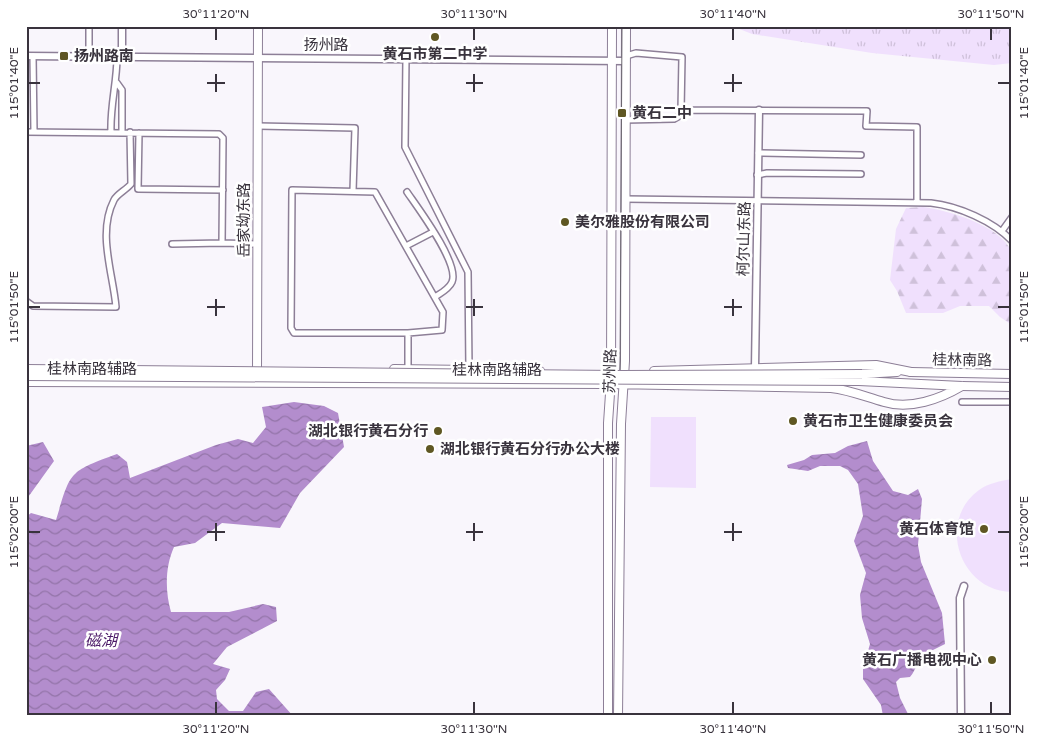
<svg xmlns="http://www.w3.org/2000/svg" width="1038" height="742" font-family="'Varela Round','Noto Sans SC',sans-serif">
  <defs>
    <pattern id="grass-tufts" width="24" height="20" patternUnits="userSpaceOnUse" patternTransform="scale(1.25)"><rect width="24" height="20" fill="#f0e0fd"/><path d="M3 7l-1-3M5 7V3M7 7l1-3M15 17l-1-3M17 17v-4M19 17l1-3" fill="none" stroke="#cfc1da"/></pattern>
    <pattern id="forest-firs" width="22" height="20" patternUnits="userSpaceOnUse" patternTransform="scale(1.25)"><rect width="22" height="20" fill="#f0e0fd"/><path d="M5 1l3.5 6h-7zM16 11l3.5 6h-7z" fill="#cfc1da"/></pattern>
    <pattern id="water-waves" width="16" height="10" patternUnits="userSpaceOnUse" patternTransform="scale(1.25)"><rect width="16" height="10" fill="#b38dcd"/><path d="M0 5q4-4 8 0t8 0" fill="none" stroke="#9374a8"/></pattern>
  </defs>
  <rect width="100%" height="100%" fill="#f9f6fc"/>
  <path fill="url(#grass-tufts)" d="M732,26H1012V63L994,65L872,53L752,34Z"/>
  <path fill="url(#forest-firs)" d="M923,207C948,210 1001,226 1011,251C1015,258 1012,313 1012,325L1000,317L989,306H960L943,313H906L897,291L890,280L896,229L906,208Z"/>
  <path fill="#f0e0fd" d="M651,417H696V488L650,487Z
    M1012,479V592C960,592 936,521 979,490C989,483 1000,481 1012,479Z"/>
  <path fill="url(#water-waves)" d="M294,402L324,406L338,413L344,447L300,493L280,528L222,523L195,543L174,547C165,567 165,591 171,612H229L263,604L276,607L277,621L227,647L213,664L230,669L225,680L216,690L217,699L229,711H243L256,692L269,689L293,716H26V517L31,513L56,520C71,471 68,472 117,454L127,462L130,478L216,445L238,439L253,443L266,427L262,407Z
    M867,441L873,461L893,491L908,495L918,489L922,499L918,545L921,562L942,613L945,644L927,653L923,652C917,660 917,669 910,677L900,678L896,682L900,698L909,716H883L881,705L863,679V668L870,644L862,618L860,595L866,573L854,541L863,516L858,484L848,470L840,466H820L808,471L788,468L787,465L804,460L812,455L835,453L848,446Z
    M43,442L54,461L26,500V446Z"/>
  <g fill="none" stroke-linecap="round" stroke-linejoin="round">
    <defs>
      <path id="minor" d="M89,26V57
        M33,56L34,132
        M626,56L636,53L682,57L681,110
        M406,58L405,147L468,272L469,369
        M117,83L122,90V132
        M625,120L674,119L681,115V110L867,111L866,126L917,127V203
        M258,126L355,128L353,191
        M26,132L219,134L223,138L222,243L172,244
        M111,132C110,106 117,82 117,57
        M139,133L138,189L223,190
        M758,153L861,155
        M757,175L767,173L861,174
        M292,190L375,192L443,312L442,330L408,333H294L291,328Z
        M407,192C418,208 460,264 452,282C449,289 441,293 435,297
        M625,199L931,203C958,206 993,221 1012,241
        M1002,231L1012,217
        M222,243L257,244
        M406,246L433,232
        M26,301L33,306L116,307C113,273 97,233 114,200C117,194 126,190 131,184L130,132
        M408,369V333
        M962,402H1012"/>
      <path id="tertiary" d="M122,26V57
        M26,56L626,61
        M755,368L759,110
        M961,716L960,598L964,586"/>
      <path id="secondary" d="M394,369L540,371
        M654,371L876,365L911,372
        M862,374L897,372
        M257,376L258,26
        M859,381L962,386
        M26,382L611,384L831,388C850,390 866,397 884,402C910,410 940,399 962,386
        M608,716V423L611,379L612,26
        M618,716L621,424L625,361L626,26"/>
      <path id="primary" d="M911,372L1012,374
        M962,386L1012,387"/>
    </defs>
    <use href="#minor" stroke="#8d7f97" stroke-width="8"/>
    <use href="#tertiary" stroke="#8d7f97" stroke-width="9"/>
    <use href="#secondary" stroke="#8d7f97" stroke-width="10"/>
    <use href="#primary" stroke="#8d7f97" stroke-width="10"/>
    <use href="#minor" stroke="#fff" stroke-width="5"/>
    <use href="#tertiary" stroke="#fff" stroke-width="6"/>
    <use href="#secondary" stroke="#fff" stroke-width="8"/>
    <use href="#primary" stroke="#fff" stroke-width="8"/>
    <path stroke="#6a656e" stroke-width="1" d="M26,375L616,378L620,372L622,26"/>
    <defs>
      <path id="secondary-bridge" d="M26,369L619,375L862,374
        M26,376L859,381"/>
    </defs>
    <use href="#secondary-bridge" stroke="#8d7f97" stroke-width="10" stroke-linecap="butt"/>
    <use href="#secondary-bridge" stroke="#fff" stroke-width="8"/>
  </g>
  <path fill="none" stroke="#39333d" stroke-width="2" d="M216,28V40M474,28V40M733,28V40M991,28V40M216,74V92M474,74V92M733,74V92M28,83H40M207,83H225M466,83H483M724,83H742M998,83H1010M216,299V316M474,299V316M733,299V316M28,307H40M207,307H225M466,307H483M724,307H742M998,307H1010M216,523V541M474,523V541M733,523V541M28,532H40M207,532H225M466,532H483M724,532H742M998,532H1010M216,702V714M474,702V714M733,702V714M991,702V714"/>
  <g fill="#5f5723" stroke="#fff" stroke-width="2">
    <circle cx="435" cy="37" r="5"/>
    <rect x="59" y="51" width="10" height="10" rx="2.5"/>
    <rect x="617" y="108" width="10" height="10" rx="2.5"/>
    <circle cx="565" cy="222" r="5"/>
    <circle cx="793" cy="421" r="5"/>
    <circle cx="438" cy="431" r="5"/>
    <circle cx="430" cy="449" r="5"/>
    <circle cx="984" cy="529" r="5"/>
    <circle cx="992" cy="660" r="5"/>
  </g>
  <g text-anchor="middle" stroke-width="5" stroke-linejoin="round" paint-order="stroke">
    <g font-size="15" fill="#39333d" stroke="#fff">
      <text x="326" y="50">扬州路</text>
      <text transform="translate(244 220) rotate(-90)" y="5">岳家坳东路</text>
      <text transform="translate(744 239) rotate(-89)" y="5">柯尔山东路</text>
      <text transform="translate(962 360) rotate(1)" y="5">桂林南路</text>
      <text x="92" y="374">桂林南路辅路</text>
      <text x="497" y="375">桂林南路辅路</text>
      <text transform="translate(610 371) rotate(-88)" y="5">苏州路</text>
    </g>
    <g font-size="15" font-weight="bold" fill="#39333d" stroke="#fff" text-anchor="start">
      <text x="435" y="59" text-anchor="middle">黄石市第二中学</text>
      <text x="74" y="61">扬州路南</text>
      <text x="632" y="118">黄石二中</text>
      <text x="575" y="227">美尔雅股份有限公司</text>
      <text x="803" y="426">黄石市卫生健康委员会</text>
      <text x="428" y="436" text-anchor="end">湖北银行黄石分行</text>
      <text x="440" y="454">湖北银行黄石分行办公大楼</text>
      <text x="974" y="534" text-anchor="end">黄石体育馆</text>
      <text x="982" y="665" text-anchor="end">黄石广播电视中心</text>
    </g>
    <g font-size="16" font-style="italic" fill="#4c1b68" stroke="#fff">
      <text x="101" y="646">磁湖</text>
    </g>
  </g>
  <rect width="1038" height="742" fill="none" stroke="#ffffff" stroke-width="55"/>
  <rect x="28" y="28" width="982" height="686" fill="none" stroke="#39333d" stroke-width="2"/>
  <g font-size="12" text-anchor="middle" fill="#39333d">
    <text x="216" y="18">30°11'20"N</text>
    <text x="474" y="18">30°11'30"N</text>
    <text x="733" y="18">30°11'40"N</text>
    <text x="991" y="18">30°11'50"N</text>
    <text transform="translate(1024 83) rotate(-90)" y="4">115°01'40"E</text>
    <text transform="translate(14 83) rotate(-90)" y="4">115°01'40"E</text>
    <text transform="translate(1024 307) rotate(-90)" y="4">115°01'50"E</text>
    <text transform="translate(14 307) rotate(-90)" y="4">115°01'50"E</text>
    <text transform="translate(14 532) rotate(-90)" y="4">115°02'00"E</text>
    <text transform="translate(1024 532) rotate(-90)" y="4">115°02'00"E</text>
    <text x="216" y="733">30°11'20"N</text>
    <text x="474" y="733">30°11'30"N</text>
    <text x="733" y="733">30°11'40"N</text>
    <text x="991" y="733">30°11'50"N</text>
  </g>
</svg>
